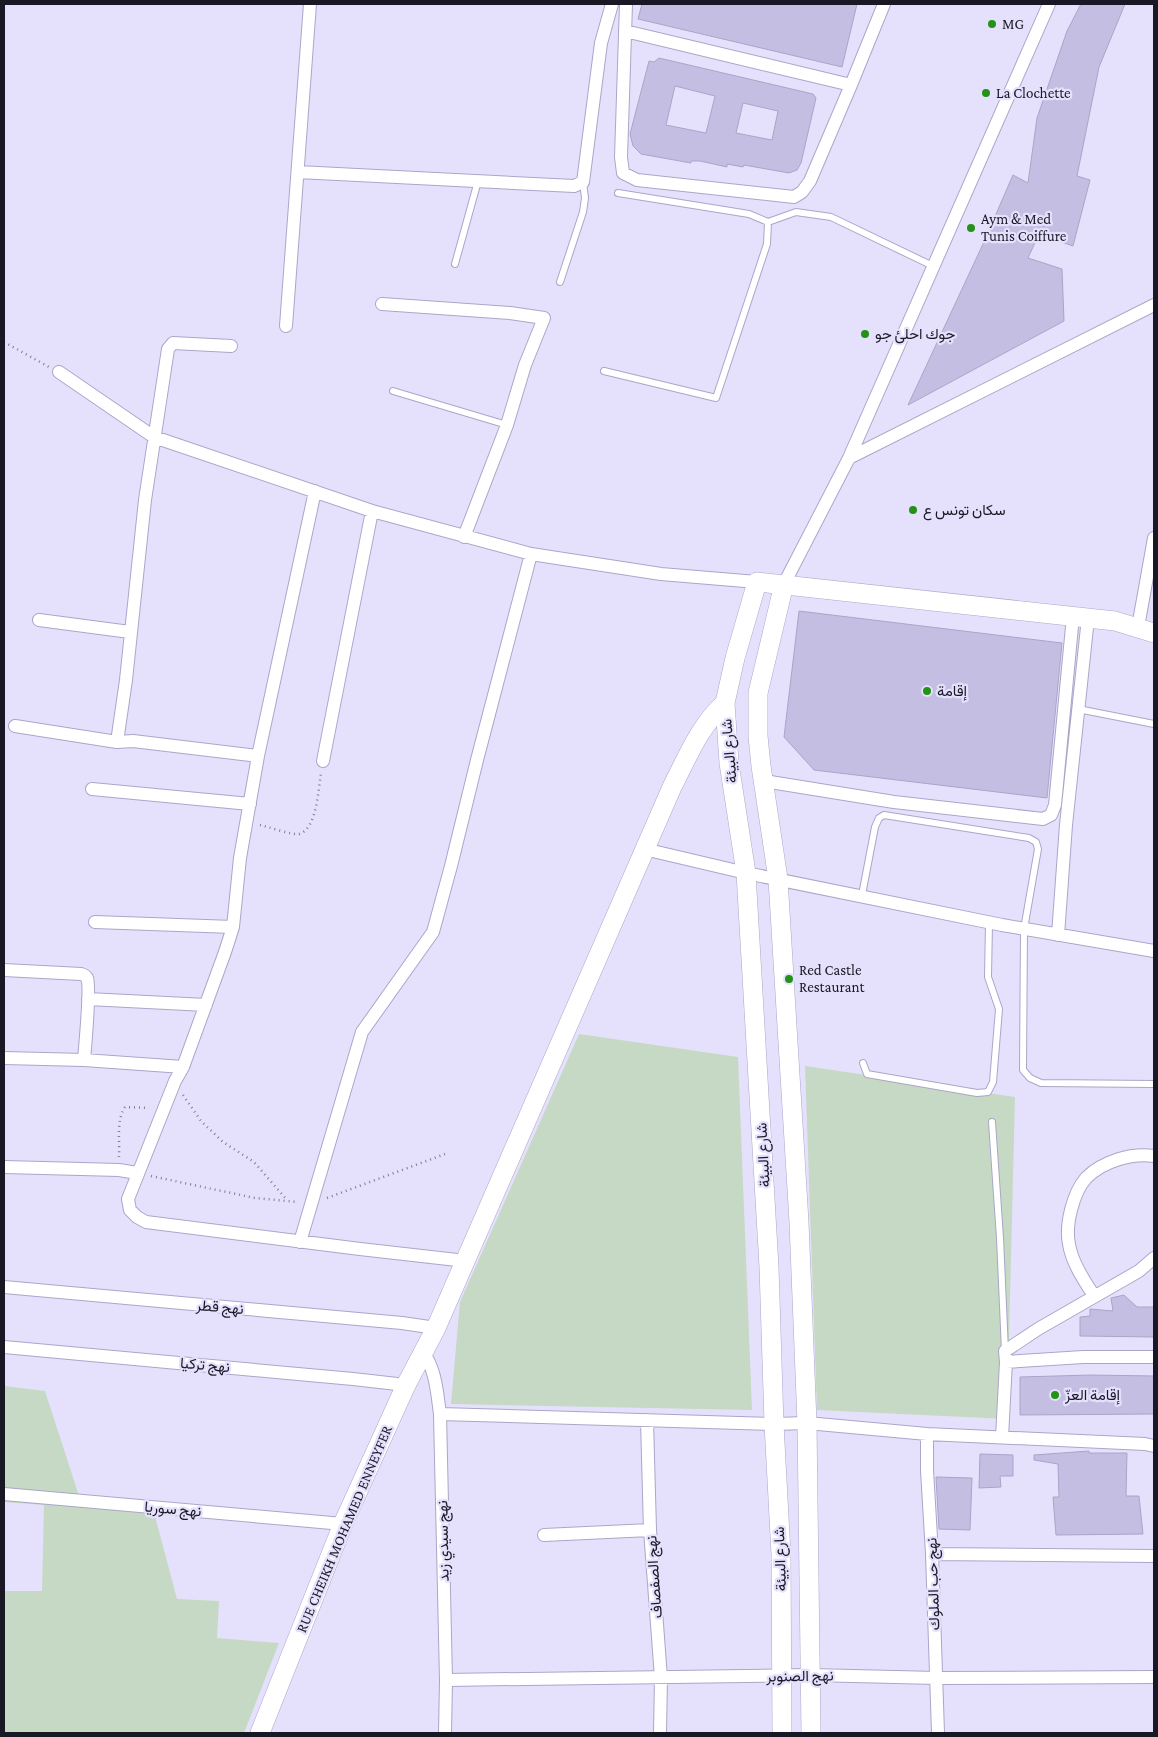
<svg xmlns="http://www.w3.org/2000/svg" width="1158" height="1737" font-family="'Crimson Pro',Vazirmatn,serif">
  <rect width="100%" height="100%" fill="#e5e1fd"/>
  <path fill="#c6d9c4" d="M579,1034L738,1057L752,1410L451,1404L460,1302Z
    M805,1066L1015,1097L1007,1419L817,1410Z
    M4,1386L45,1391L79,1496L151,1501L177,1599L219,1601L217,1638L279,1643L244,1733H4V1591H42L44,1505L4,1502Z"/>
  <path fill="#c4bee3" stroke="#aaa5c7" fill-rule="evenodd" d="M642,4H857L842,67L638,19Z
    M1081,4H1125L1099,67L1077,176L1090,180L1073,246L1039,234L1028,258L1062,269L1064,321L908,405L983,244L1013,175L1028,183L1037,118L1067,31Z
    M659,58L813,94L816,98L801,163L797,170L789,173L744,165L743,167L727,164V167L700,161H691V163L641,154L633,146L630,134L649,61L654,62ZM675,86L715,96L706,133L666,125ZM743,103L778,111L772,140L736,133Z
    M799,611L1062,643L1047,798L814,770L784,737Z
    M1124,1295L1137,1307H1154V1337L1080,1336V1317L1090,1316V1309L1113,1311L1111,1298Z
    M1091,1375L1154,1376V1414L1020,1415V1377Z
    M1089,1451V1453H1127L1126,1496H1139L1143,1534L1056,1535L1053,1497H1059L1058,1464L1034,1460V1455Z
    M980,1454L1013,1455V1476H1000L1001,1487L979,1488Z
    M936,1477L972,1478L970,1530L939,1529Z"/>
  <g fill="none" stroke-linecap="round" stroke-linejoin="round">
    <defs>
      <path id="lane" d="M768,222L796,212L831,217L933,266
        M455,264L478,181
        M560,282L583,212L585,198L583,182
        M604,371L716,398L767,244L768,222L749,214L618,193
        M393,391L507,425
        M1078,709L1154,724
        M862,895L875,827L879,818L884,815L1029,838L1036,842L1038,849L1024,929L1023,1070L1030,1078L1041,1083L1154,1084
        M863,1063L867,1074L977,1093L988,1092L993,1082L999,1009L988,977L989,923
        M992,1122L1000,1238L1005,1351"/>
      <path id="street" d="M626,4L621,157L623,173L637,180L794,197L802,192L810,181L851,85L884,4
        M625,31L851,85
        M298,172L574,186L583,182L601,43L612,4
        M382,304L510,313L544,318L525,365L507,425L464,537
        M286,326L310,4
        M231,346L173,343L168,349L145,500L126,680L117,742L133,741L258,756
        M59,372L154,437L372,511L531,554L661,574L757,582
        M849,458L1154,305
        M315,491L258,756L240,858L233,927L225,952L183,1067L175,1081L128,1199L130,1210L137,1217L146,1222L360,1249L466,1261
        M784,584L849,458L1049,4
        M39,620L130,632
        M1138,627L1154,538
        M15,726L117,742
        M323,761L372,511
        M764,781L894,802L1043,819L1051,815L1055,805L1073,616
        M92,789L250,804
        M644,849L746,873L1002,925L1154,951
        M95,922L233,927
        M1058,935L1066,825L1088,618
        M4,970L81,974C84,975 85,975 87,978C91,986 85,1047 84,1060
        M88,999L206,1005
        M4,1058L84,1060L183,1067
        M4,1167L119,1170L137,1173
        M300,1242L362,1032L433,932L451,866L477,760L531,554
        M4,1287L402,1323L436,1328
        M1094,1296C1084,1280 1072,1263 1069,1244C1065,1225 1073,1193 1086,1178C1103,1161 1131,1153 1154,1156
        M4,1347L353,1379L406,1385
        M423,1352C436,1370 437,1393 440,1414L446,1680L445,1733
        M1006,1362L1005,1351L1038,1329L1139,1271L1154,1258
        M440,1414L774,1424L807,1423L927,1434L1145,1444L1154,1446
        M647,1420L650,1530L661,1678L660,1733
        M927,1434V1470L932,1554L938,1733
        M1002,1437L1006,1362L1083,1357H1154
        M4,1494L343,1524
        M544,1535L650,1530
        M932,1554L1154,1556
        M446,1680L811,1675L937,1678L1154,1677"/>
      <path id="secondary" d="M784,584L758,693V736L761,766L778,879L799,1222L807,1423L811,1733
        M260,1733L343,1524L406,1385L436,1328L672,787C687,758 700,725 725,703
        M782,1733L781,1554L774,1424L769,1267L746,873L729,763L725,703L735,658L757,582L1115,621L1154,633"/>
    </defs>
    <use href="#lane" stroke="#aba6c8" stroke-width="8"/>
    <use href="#street" stroke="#aba6c8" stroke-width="14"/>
    <use href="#secondary" stroke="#aba6c8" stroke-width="20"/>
    <path stroke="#807d91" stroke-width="2.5" stroke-dasharray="1 4" stroke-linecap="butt" d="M4,342L49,367
      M260,825C269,827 291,835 299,834C317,829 318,790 321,774
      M183,1095L201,1121L223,1142L254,1162L287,1200
      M119,1157C120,1142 116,1120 125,1107L149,1108
      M151,1176L255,1198L298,1202
      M327,1198L445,1154"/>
    <use href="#lane" stroke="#fff" stroke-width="6"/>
    <use href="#street" stroke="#fff" stroke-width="12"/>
    <use href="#secondary" stroke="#fff" stroke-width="19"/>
  </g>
  <g fill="#249117" stroke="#e5e1fd" stroke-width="2">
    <circle cx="992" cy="24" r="5"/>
    <circle cx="986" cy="93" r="5"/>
    <circle cx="971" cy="228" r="5"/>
    <circle cx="865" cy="334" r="5"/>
    <circle cx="913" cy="510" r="5"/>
    <circle cx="927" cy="691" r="5"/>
    <circle cx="789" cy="979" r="5"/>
    <circle cx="1055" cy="1395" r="5"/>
  </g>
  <g text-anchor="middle" stroke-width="4.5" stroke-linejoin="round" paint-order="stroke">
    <g font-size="15" fill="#1a1825" stroke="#e5e1fd" text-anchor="start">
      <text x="1002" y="29">MG</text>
      <text x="996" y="98">La Clochette</text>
      <text x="981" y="224">Aym &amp; Med<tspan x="981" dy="17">Tunis Coiffure</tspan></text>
      <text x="875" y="339">جوك احلئ جو</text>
      <text x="923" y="515">سكان تونس ع</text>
      <text x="937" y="696">إقامة</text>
      <text x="799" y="975">Red Castle<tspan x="799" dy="17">Restaurant</tspan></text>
      <text x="1065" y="1400">إقامة العزّ</text>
    </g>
    <g font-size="15" fill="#1a1825" stroke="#e5e1fd">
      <text transform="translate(729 751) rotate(-95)" y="5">شارع البيئة</text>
      <text transform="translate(763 1155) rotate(-93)" y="5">شارع البيئة</text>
      <text transform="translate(220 1307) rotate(5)" y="5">نهج قطر</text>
      <text transform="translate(205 1365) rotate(5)" y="5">نهج تركيا</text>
      <text transform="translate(173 1509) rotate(5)" y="5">نهج سوريا</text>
      <text transform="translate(344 1529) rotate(-67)" y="5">RUE CHEIKH MOHAMED ENNEYFER</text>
      <text transform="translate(443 1541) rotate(-91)" y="5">نهج سيدي زيد</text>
      <text transform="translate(780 1559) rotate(-92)" y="5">شارع البيئة</text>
      <text transform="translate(654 1577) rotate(-94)" y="5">نهج الصفصاف</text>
      <text transform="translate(933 1584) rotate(-92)" y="5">نهج حب الملوك</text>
      <text transform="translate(800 1676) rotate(-1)" y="5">نهج الصنوبر</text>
    </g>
  </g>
  <rect width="1158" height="1737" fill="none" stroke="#1a1825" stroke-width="10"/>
</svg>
